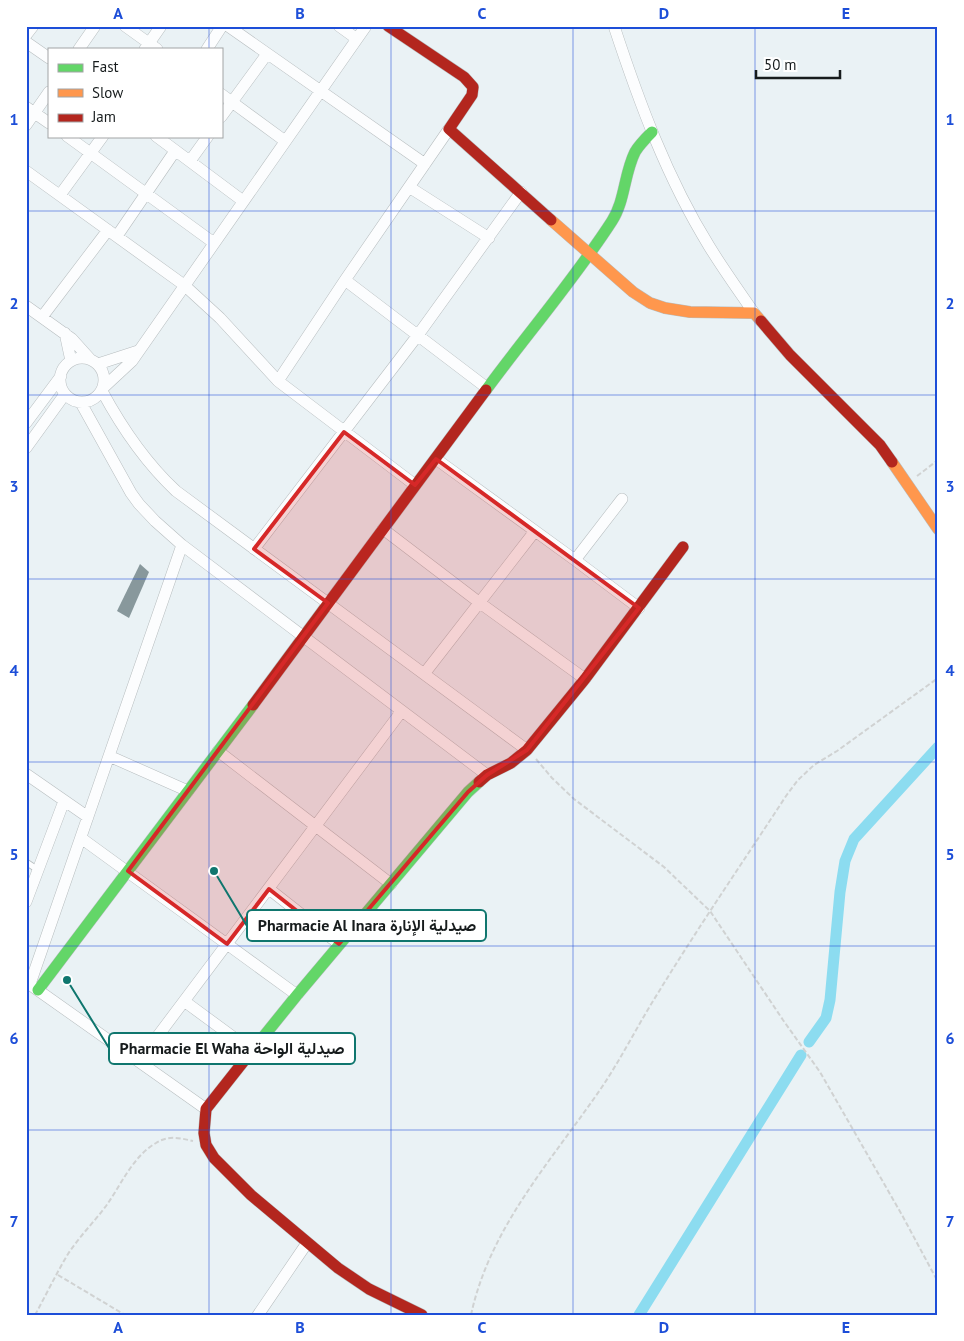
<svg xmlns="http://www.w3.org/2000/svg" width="964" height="1341" font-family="'PT Sans',Vazirmatn,sans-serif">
  <rect width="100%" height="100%" fill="#eaf2f5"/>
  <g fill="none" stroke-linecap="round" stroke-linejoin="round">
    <path stroke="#8cdcf0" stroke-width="11" d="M809,1042L826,1018L830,1000L840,892L845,861L854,839L938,747
      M639,1315L801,1055"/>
  </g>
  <path fill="#88989c" d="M140,564L149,572L129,618L117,611Z"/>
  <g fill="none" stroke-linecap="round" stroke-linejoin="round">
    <defs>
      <path id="lane" d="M26,862L38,870"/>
      <path id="street" d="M125,26L157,49
        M228,26L425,164
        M339,26L357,39
        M614,26C639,102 667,178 709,246C723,269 739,291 754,313
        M26,35L33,26
        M26,42L49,58
        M79,49L95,26
        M145,49L161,26
        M207,49L222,26
        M221,94L285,141
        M26,107L49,123
        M221,117L267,54
        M26,125L49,92
        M67,136L214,243
        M156,136L243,201
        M190,161L208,136
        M26,171L184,285L220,318L278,381
        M409,187L489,238
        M60,195L103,136
        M117,236L175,151
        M345,280L487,388
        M26,306L72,339L90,359
        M42,317L108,230
        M65,333L71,361
        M60 380a22 22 0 1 1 44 0a22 22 0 1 1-44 0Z
        M98,364L138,351
        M104,387L132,361L366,26
        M102,391C122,428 145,462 176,491L527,750
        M81,403L131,493L139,504L155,521L182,545L487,775
        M26,423L61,376
        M26,448L65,394
        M436,459L575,560L639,608
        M415,485L278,381L345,280L449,129
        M383,529L480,603L585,679
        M254,549L418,335L521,192
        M575,560L622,499
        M424,674L535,531
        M218,751L391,884
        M109,756L188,791
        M26,774L88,817
        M81,838L297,995
        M269,889L339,944
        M26,902L64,801
        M30,984L182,545
        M32,986L206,1109
        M184,1001L252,1051
        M139,1061L401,712
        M258,1315L307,1243"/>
      <path id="fast" d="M486,390C527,334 574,280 612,221C625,201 624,174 635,152C639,145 646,138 652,132
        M38,990L253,705
        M251,1052L297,995L468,792L479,782"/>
      <path id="slow" d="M551,220L633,292L650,303L665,308L690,312L754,313L761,321
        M892,462L938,529"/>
      <path id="jam" d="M388,26L464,77L473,87L472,95L449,129L551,220
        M761,321L790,355L880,445L892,462
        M253,705L486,390
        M479,782L487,775L511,763L527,750L585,679L683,547
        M251,1052L206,1109L204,1133L206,1145L214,1158L251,1195L338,1268L369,1289L422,1315"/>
    </defs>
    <use href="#lane" stroke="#b7bdbf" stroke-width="7"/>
    <use href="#street" stroke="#b7bdbf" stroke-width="12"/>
    <use href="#fast" stroke="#b7bdbf" stroke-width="12"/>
    <use href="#slow" stroke="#b7bdbf" stroke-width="12"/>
    <use href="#jam" stroke="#b7bdbf" stroke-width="12"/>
    <path stroke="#d0d2d2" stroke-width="2" stroke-dasharray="5 2.5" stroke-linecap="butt" d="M917,476L938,460
      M536,759L552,778L574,799L664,867L710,911L783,1020L820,1072L902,1215L938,1282
      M58,1275L125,1315
      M35,1315C46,1295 56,1274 68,1254C79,1237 94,1222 106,1206C121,1185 133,1156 156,1143C168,1135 180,1138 193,1141
      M471,1315C490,1226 554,1158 604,1084C623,1055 639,1023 658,993C699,926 743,862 786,796L798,780L814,765L837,751L938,678"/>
    <use href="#lane" stroke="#fcfdfe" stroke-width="5.5"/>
    <use href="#street" stroke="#fcfdfe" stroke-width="11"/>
    <use href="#fast" stroke="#63d668" stroke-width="11"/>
    <use href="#slow" stroke="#ff974d" stroke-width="11"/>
    <use href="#jam" stroke="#b3261e" stroke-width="11"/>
  </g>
  <path fill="#d62828" fill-opacity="0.2" stroke="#d62828" stroke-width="4" stroke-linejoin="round" d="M344,432L415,485L436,459L639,608L527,750L487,775L468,792L339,944L269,889L227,944L128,871L328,603L254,549Z"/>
  <path fill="none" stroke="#1d4ed8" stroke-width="1" stroke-opacity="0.55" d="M209,26V49M391,26V1315M573,26V1315M755,26V1315M209,136V1315M26,211H938M26,395H938M26,579H938M26,762H938M26,946H938M26,1130H938"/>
  <path fill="none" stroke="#0f766e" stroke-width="2" d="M214 871L247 926M67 980L109 1048"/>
  <g fill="#0f766e" stroke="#fff" stroke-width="2">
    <circle cx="214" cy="871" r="5"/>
    <circle cx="67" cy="980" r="5"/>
  </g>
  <g fill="#fff" stroke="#0f766e" stroke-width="2">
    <rect x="247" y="910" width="239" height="31" rx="5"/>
    <rect x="109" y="1033" width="246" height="31" rx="5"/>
  </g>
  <g font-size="16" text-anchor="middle" font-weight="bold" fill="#171c1d">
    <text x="367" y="931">Pharmacie Al Inara صيدلية الإنارة</text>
    <text x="232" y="1054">Pharmacie El Waha صيدلية الواحة</text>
  </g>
  <rect width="964" height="1341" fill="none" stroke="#ffffff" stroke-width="55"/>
  <rect x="48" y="48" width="175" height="90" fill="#ffffff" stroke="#a2a4a5"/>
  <rect x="58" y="64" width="25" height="8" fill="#63d668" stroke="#a2a4a5"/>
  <text x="92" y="72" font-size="15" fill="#171c1d">Fast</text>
  <rect x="58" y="89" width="25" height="8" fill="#ff974d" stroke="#a2a4a5"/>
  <text x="92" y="98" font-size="15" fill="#171c1d">Slow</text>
  <rect x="58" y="114" width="25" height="8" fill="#b3261e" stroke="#a2a4a5"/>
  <text x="92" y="122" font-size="15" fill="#171c1d">Jam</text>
  <path d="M756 70v8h84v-8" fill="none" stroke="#171c1d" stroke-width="2.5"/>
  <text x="764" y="70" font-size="15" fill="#171c1d" stroke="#ffffff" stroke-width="4" paint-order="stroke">50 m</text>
  <rect x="28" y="28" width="908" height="1286" fill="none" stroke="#1d4ed8" stroke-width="2"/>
  <g font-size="16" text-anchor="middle" font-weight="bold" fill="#1d4ed8">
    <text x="118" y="19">A</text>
    <text x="300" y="19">B</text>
    <text x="482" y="19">C</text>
    <text x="664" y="19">D</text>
    <text x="846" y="19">E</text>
    <text x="14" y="125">1</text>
    <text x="950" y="125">1</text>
    <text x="14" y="309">2</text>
    <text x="950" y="309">2</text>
    <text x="14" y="492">3</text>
    <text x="950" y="492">3</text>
    <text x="14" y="676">4</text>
    <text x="950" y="676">4</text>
    <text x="14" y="860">5</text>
    <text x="950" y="860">5</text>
    <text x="14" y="1044">6</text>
    <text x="950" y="1044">6</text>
    <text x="14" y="1227">7</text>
    <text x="950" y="1227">7</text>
    <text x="118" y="1333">A</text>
    <text x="300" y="1333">B</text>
    <text x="482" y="1333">C</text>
    <text x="664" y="1333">D</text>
    <text x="846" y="1333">E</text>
  </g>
</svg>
